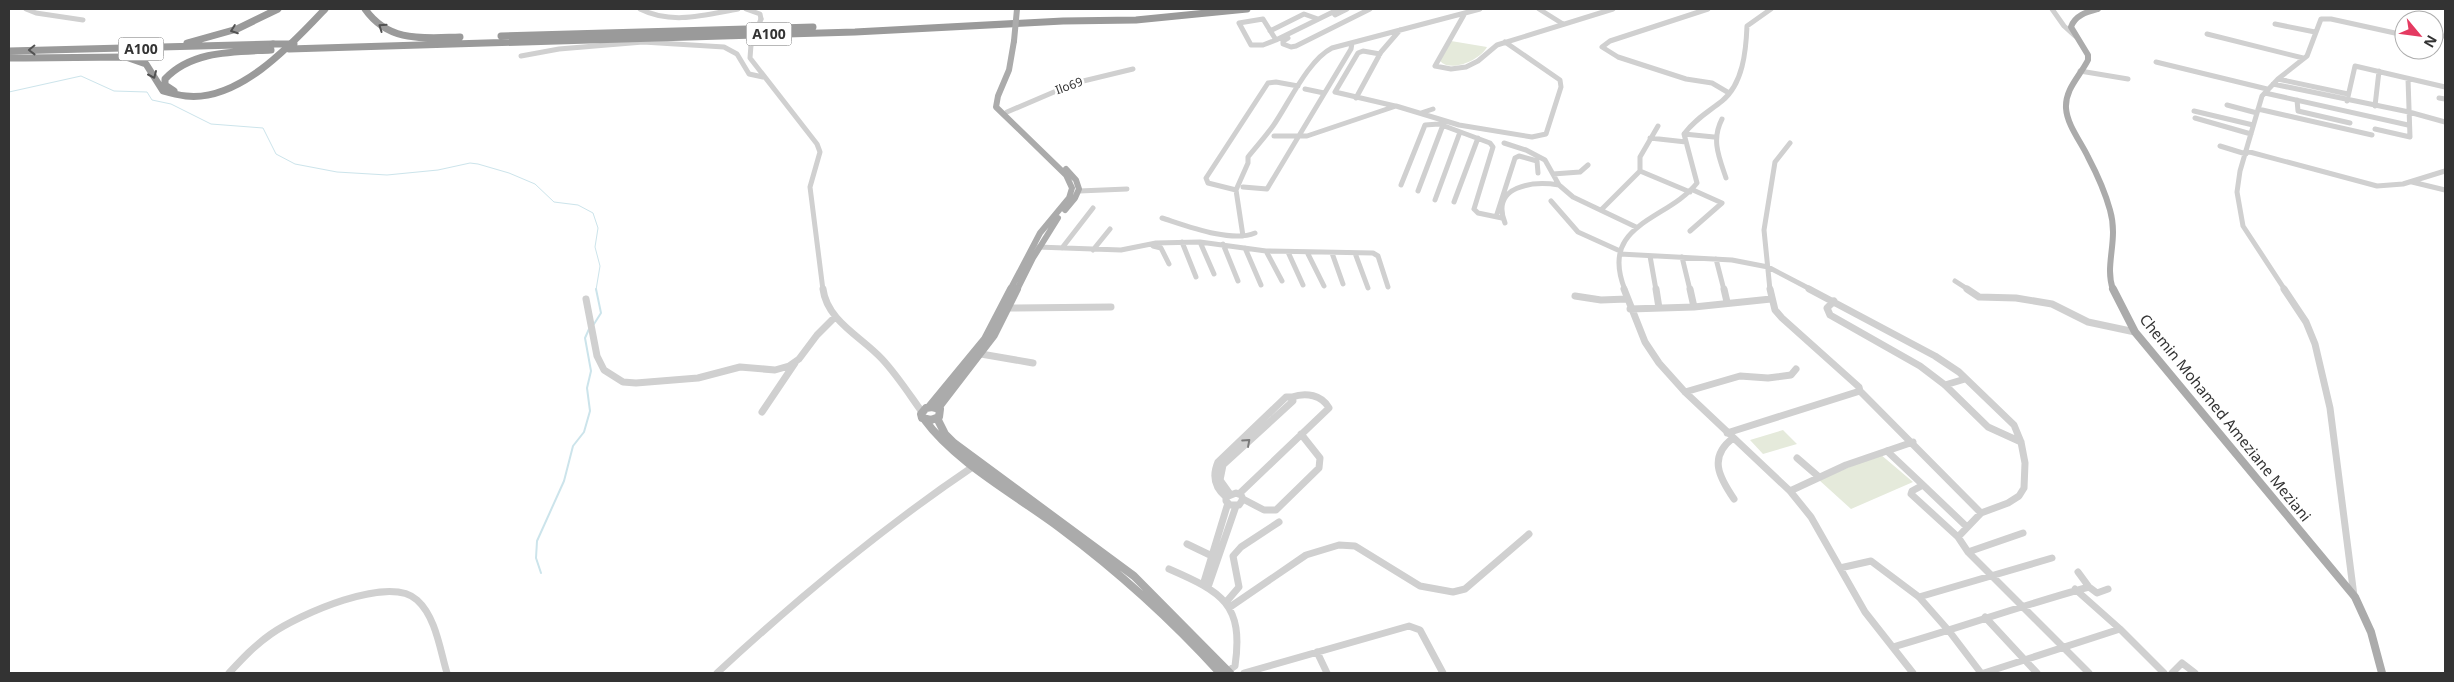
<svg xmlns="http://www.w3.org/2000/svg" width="2454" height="682" font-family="'Noto Sans',sans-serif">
  <rect width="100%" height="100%" fill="#fff"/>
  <path fill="#e5eadb" d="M1451,41L1487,47C1480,60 1451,73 1440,61Z
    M1783,430L1797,444L1763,454L1750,440Z
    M1880,454L1913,482L1851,509L1819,480Z"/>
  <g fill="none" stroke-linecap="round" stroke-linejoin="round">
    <path stroke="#cce4eb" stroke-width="1" d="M9,92L81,76L114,91L147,92L152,100L171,104L211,124L263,128L276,154L295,164L337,172L387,175L438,170L470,163L478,164L509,173L535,184L554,202L578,205L593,213L598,228L595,247L600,266L596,290"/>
    <path stroke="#cce4eb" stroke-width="2" d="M594,324L601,313L596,289
      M541,573L536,558L537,541L564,481L573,446L584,432L590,411L587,388L591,371L585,338L589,329"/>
    <path stroke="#d0d0d0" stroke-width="5" d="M26,9L36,13L83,20
      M640,9C672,25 705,15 738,9
      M746,9L760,14L761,19
      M1539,9L1563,24
      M1708,9L1610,41L1602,47L1618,57L1686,79L1712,83L1729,93
      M2052,9L2064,26L2075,36
      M1465,13L1435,66L1451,69L1466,67L1478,61L1497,45L1613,9
      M1335,15L1347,9
      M1263,19L1276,40L1263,45H1251L1239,23Z
      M2275,24L2315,32
      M1270,31L1304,14L1318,19
      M2207,34L2303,58
      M2434,36H2445
      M1288,38L1283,41V44L1291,47L1296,46L1370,9
      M1276,40L1339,9
      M751,45L750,58L817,144L820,152L810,187L823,290
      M1380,54L1363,51L1358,53L1335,92L1395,106
      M521,56L559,49L643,42L724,47L737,54L749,74L763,77
      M2156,62L2267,89
      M2080,71L2128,79
      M2278,79L2348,94
      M2273,84L2409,112L2445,122
      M1305,89L1324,93
      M2265,93L2408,125
      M1356,98L1381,52L1400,30
      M2439,98L2445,99
      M2297,100L2298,111L2350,123
      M2347,101L2355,66L2445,87
      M2227,105L2257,113
      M2375,106L2379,71
      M2258,109L2372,135
      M2194,111L2253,125
      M1007,112L1075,83L1133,69
      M1421,113L1433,109
      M2195,118L2251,134
      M1722,119C1711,140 1719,157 1726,178
      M2375,129L2410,137L2408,79
      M1684,134L1714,137
      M1274,136H1307L1396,106L1459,125L1532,137L1546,134L1561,87L1560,80L1505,42
      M1650,138L1686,142
      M1504,143L1526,150L1545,160L1559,185L1573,197L1636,227
      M2220,146L2246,154
      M2246,151L2377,186L2403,184L2445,171
      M1640,171L1690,192
      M1553,174L1580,172L1588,165
      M2412,182L2445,190
      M1401,185L1425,125L1439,124L1490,143L1493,147L1474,209
      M1243,187L1267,189L1351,49L1352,43
      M1236,190L1208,183L1206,178L1268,83L1276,82L1298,86
      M1079,191L1127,189
      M1418,191L1443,125
      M1435,200L1460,132
      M1551,201L1578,232L1620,251
      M1454,202L1478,138
      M1474,209L1478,213L1502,218
      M1601,210L1640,171V157L1658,126
      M1497,214L1515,158L1519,156L1537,161L1538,173
      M1162,218C1187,226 1231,243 1255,233
      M1505,223C1490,185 1534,181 1559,185
      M1690,231L1722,203L1693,190
      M1243,236L1236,190L1248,163V157C1256,147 1265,137 1273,126C1289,103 1308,60 1332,48L1480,9
      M1182,242L1196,277
      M1200,242L1214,274
      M1223,244L1238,281
      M1153,246L1161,248L1169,264
      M1037,247L1121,250L1156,243L1200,242L1266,251L1373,253L1378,256L1388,287
      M1062,248L1093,208
      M1245,248L1261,285
      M1093,250L1110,229
      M1266,251L1282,281
      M1288,252L1303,285
      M1307,252L1324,286
      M1332,253L1343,284
      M1355,253L1368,288
      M1620,254L1732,260L1768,267L1812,290
      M1650,256L1656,290
      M1682,257L1690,290
      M1716,259L1724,290
      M1955,281L1969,290
      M1625,290C1598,223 1667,221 1697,183L1684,134C1694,120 1708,112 1722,101C1743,84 1746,51 1747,26L1771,9
      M1770,290L1764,230L1775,162L1790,143
      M2285,290L2243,226L2237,192L2240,171L2262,96L2278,79L2307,56L2321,19H2331L2404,35"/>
    <path stroke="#d0d0d0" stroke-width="7" d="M823,289C827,321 862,337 882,359C897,375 909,394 922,412
      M1624,289L1645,342L1659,363L1685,392L1790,491L1811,517L1865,612L1913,673
      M1656,289L1659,308
      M1690,289L1694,307
      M1724,289L1727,302
      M1809,289L1935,356L1959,372L2014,425L2021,442L2025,463L2024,488L2019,496L2008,503L1981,513L1958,537
      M1967,289L1979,297L2016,298L2052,304L2088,322L2135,332
      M2284,289L2306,322L2315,344L2330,408L2354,596
      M1575,296L1601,300L1627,299
      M586,299L597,356L604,370L623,382L636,383L698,378L740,367L775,370L789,366L799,359L817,335L835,317
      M1834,301L1827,308L1830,315L1920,366L1945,385L1988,427L2021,442
      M1008,308L1111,307
      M1630,309L1694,307L1771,299
      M981,354L1033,363
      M1945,385L1965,379
      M1860,391L1981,513
      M1685,392L1740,376L1768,378L1791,375L1796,369
      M762,412L795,363
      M1727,433L1860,391L1859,387L1782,318L1775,310L1770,289
      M1733,438C1708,457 1719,477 1734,499
      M1887,451L1923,485L1912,491L1911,494L1958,537L1968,552L2089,673
      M1797,458L1819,477
      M1923,485L1967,527
      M1790,491L1846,465L1913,442
      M1236,493L1241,495L1243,499L1239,505H1230L1226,501V497Z
      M1239,494L1329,408C1322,395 1306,392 1292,397
      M1226,497C1214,487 1212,476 1218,462L1286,397H1292L1293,401L1223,465L1220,480L1230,494
      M1243,499L1264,510H1276L1319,468L1320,458L1301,434
      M1187,544L1212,556
      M1968,552L2023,533
      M1840,568L1871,561L1919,597L1949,631L1981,673
      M1169,569C1222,592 1244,604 1235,666L1228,671
      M2078,572L2089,587L2097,593L2108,589
      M1203,585L1228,503
      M1208,587L1236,506
      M2075,589L2120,629L2164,673
      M1919,597L2052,558
      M1227,601L1239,587L1233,556L1241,547L1279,522
      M1230,607L1306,555L1339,545L1355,546L1420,586L1453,592L1465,589L1529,534
      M1985,617L2037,673
      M1893,647C1959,628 2023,605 2089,587
      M1317,652L1327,673
      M229,673C242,659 255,645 271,634C298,615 389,574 417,600C436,617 440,650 447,673
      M717,673C798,598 882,528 974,466
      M1244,673L1409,626L1420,630L1443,673
      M1984,673L2120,629
      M2172,673L2182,663L2195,673"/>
    <path stroke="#ababab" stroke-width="6" d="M2098,9C2087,12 2075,15 2071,27L2088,55V60C2080,76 2065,89 2066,108C2067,125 2081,142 2088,157C2097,174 2105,192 2110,210C2119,241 2104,264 2113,290
      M1065,210L1075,198L1079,189L1076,180L1066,169
      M1010,290L1040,233L1069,198L1072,188L1066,175L996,107L998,96L1009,70L1014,41
      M1017,290L1033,258L1058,218"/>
    <path stroke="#ababab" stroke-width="8" d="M2113,289L2135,332L2355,597L2371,632L2382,673
      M929,407L985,339L1011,289
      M932,407L940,409L939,417L931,420L922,418L921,414L926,408Z
      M938,408L994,335L1017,289
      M937,418L945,434L954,443L1134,576L1230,673
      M924,419C956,463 1016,495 1060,528C1119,572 1170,618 1220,673"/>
    <path stroke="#9a9a9a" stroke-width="7" d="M365,9C389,43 423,38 460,37
      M501,36L813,27
      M187,43L237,29L278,9
      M289,49L855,32L1063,21L1136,20L1247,9
      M9,51L273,44
      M9,58H28
      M24,58L126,57L146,64L163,91C170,93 178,95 186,96C239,102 292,44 325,9
      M174,91L165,85V79C192,50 235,52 271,50"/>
    <path stroke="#d0d0d0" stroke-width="5" d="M751,45L761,19"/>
    <path stroke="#ababab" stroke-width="6" d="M1014,41L1017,9"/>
    <path stroke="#9a9a9a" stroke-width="7" d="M273,44H294"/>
  </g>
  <defs><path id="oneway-chevron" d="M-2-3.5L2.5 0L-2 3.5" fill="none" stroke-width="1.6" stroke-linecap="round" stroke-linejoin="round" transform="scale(1.25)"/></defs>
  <g stroke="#525252">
    <use href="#oneway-chevron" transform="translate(382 27) rotate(-145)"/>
    <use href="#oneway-chevron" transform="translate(234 30) rotate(160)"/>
    <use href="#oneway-chevron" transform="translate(32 50) rotate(179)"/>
    <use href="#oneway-chevron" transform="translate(153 75) rotate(66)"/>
  </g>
  <use stroke="#7a7a7a" href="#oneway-chevron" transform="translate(1247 442) rotate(-42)"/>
  <g text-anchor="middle" stroke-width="5" stroke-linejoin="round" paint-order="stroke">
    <g font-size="12" fill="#333" stroke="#fff">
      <text transform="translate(1069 86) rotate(-20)" y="4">Ilo69</text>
    </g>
    <g fill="#fff" stroke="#707070" stroke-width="1">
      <rect x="746.5" y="22.5" width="45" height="23" rx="4"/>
      <rect x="118.5" y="37.5" width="45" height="23" rx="4"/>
    </g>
    <g font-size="14" font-weight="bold" fill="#333">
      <text x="769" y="39">A100</text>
      <text x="141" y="54">A100</text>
    </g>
    <g font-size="15" fill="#333" stroke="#fff">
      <text transform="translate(2225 418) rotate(51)" y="5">Chemin Mohamed Ameziane Meziani</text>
    </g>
  </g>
  <rect width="2454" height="682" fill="none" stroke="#333333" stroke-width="20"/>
  <g transform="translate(2419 35) rotate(119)"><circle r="24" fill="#ffffff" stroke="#adadad"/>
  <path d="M0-4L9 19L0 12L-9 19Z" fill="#e43a61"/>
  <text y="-8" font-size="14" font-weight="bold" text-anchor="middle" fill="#333333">N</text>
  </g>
</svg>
